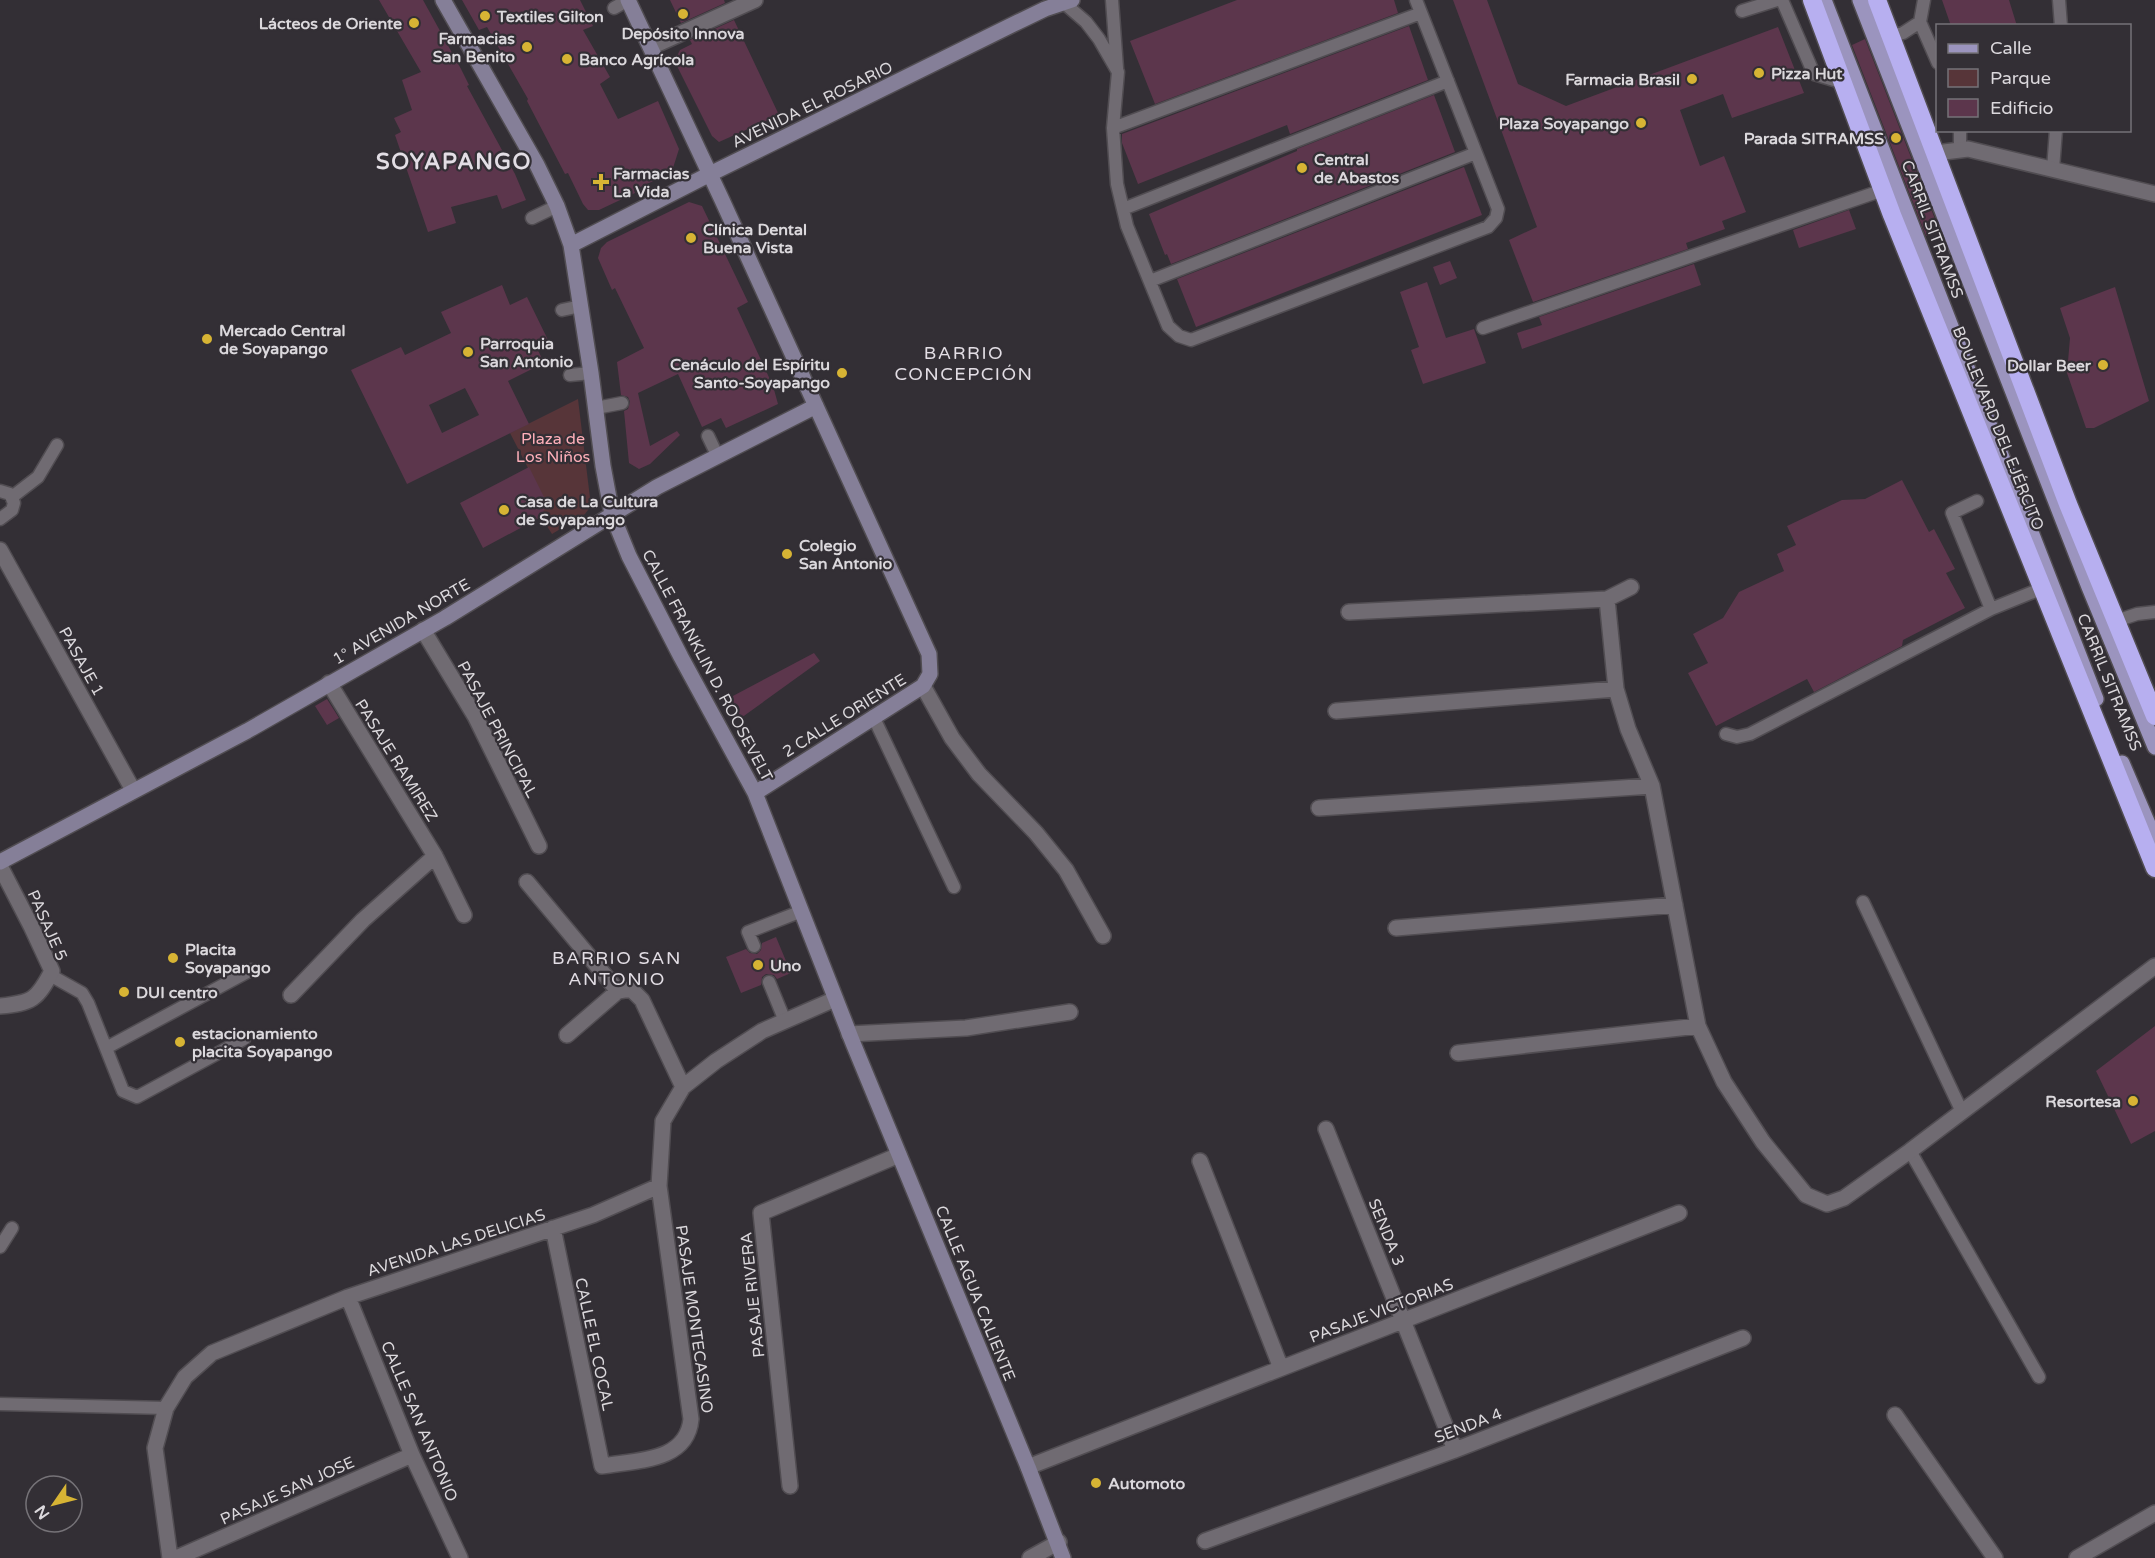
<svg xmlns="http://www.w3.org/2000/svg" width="2155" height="1558" font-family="'Varela Round',sans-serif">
  <rect width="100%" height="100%" fill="#332f35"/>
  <path fill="#573539" d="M578,399L591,506L585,514L552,534L541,517L546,503L510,433Z"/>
  <path fill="#5c364c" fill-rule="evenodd" d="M379,0H423L461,69L469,85L467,86L515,174L526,200L502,209L497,195L451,207L456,223L428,232L395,135L401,132L394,118L412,110L402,80L421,72Z
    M462,0H580L593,26L583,30L610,77L600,84L618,119L658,101L679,149L673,168L664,176L634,190L635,193L599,210H588L583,204L568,173L565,174L527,101L528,99L487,27L479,30Z
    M670,0H724L725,3L681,23Z
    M1237,0H1394L1398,13L1155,104L1130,41Z
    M1453,0H1487L1518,84L1566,106L1778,27L1804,93L1732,118L1723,94L1680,110L1700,166L1724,156L1746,212L1722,221L1725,229L1686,243L1688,249L1533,302L1509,240L1537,227Z
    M1942,0H2009L2017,26H1951Z
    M734,20L779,115L719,142L712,136L676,64V58L680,50L692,44L690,40Z
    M1409,26L1428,80L1290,134L1287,125L1138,184L1122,143V134Z
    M1865,39L1940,232L1926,236L1852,45Z
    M1434,95L1455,152L1171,264L1167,254L1165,255L1149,214L1297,151V149Z
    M1464,167L1482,215L1196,327L1177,279Z
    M689,202L702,206L748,302L737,308L773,386L778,404L726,428L721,418L702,427L678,374L638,393L650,446L677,431L680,435L650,464L639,469L629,463L624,411L628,409L630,402L628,397L621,395L617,362L644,348L615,288L612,290L598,258L601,248L607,242Z
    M1849,210L1856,229L1799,248L1793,230Z
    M1450,261L1457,278L1440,285L1433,267Z
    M1694,264L1701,285L1522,349L1517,333L1542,325L1539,317Z
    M1427,282L1446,338L1474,329L1486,363L1423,384L1411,350L1419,347L1400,292Z
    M502,285L510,305L527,297L548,340L536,346L544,363L508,381L529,424L407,484L351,370L401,347L405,355L451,333L441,312ZM465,388L479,415L442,433L429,405Z
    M2115,287L2149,401L2094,428H2086L2067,373L2070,338L2060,308Z
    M529,467L547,503L541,517L483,548L460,503Z
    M1902,480L1929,532L1934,529L1955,569L1946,573L1965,608L1903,640L1902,646L1814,692L1807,679L1716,726L1688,673L1708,663L1693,634L1723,618L1739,592L1784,571L1777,554L1796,545L1787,526L1842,500L1865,499Z
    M814,653L820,661L741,718L731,697Z
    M327,699L339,718L327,725L315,706Z
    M776,937L791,973L777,979L774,975L766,974L762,977L761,985L741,993L726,957L746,949L750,953L757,954L761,950L762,943Z
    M2155,1026V1131L2131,1144L2096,1071Z"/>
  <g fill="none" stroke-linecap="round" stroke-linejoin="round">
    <defs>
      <path id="lane" d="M1112,0L1117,68
        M1782,0L1814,74L1844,83
        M2059,0L2061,26
        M1064,3L1086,22L1099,39L1118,72L1113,128L1117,184L1127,226L1168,326L1179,336L1191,340L1488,227L1496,218L1498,209L1416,0
        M614,8L628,0
        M1742,11L1777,0
        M1920,22L1938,63
        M1891,36L1903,33L1920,22L1924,0
        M1113,128L1421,13
        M1960,150V130
        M2053,169L2056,130
        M1123,209L1448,81
        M532,218L557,206
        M1150,281L1476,153
        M562,310L581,306
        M1483,328L1883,190
        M570,375L591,373
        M596,408L622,403
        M708,436L718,457
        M0,491L10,494L14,503L12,510L0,519
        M12,497L38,477L57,445
        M1977,501L1952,513L1991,609
        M2116,621L2137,614L2155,612
        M873,716L954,887
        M1726,734L1737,737L1750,734L1991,609L2043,588
        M1863,902L1962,1112
        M754,946L748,932L802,911
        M50,975L82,993L88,1003L123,1091L137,1097L244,1039
        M769,982L785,1021
        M106,1048L251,970
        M1910,1151L2039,1377
        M0,1247L12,1228
        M0,1404L166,1408"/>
      <path id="street" d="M651,47L755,0
        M1936,153L1968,149L2155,194
        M0,550L133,790
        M1631,587L1607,599L1616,689L1628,729L1652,786L1698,1026L1724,1082L1763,1142L1806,1195L1827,1204L1844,1198L1910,1151L2155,966
        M1349,612L1607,599
        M423,630L475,716L539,846
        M329,683L435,856L464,915
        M923,686L952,738L979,774L1036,833L1066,870L1103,936
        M1336,711L1616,689
        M1319,808L1652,786
        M0,866L31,926L52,971C37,1000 32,1003 0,1006
        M527,882L618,991
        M1396,928L1675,905
        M291,995L363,920L435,856
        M849,1034L966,1028L1070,1012
        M567,1035L618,991L631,989L642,1000L683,1087
        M1458,1053L1698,1026
        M1326,1129L1455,1450
        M1200,1161L1281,1368
        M553,1228L602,1466C637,1460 687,1462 691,1419L659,1186L663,1121L683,1087L716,1061L762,1031L835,999
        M348,1297L412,1455L460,1558
        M1895,1415L1995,1558
        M1028,1467L1679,1213
        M790,1486L761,1213L899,1155
        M1205,1541L1455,1450L1743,1338
        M170,1558L155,1448L166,1408L185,1377L212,1353L348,1297L593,1215L659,1186
        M176,1558L412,1455
        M1030,1558L1059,1542
        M2077,1558L2155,1513"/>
      <path id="secondary" d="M443,0L537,165L557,206L571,245L591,373L603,466L612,514L629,556L681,657L755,793L853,1043L1028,1467L1063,1558
        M628,0L722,200L929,654L930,674L923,686L755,793
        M571,245L710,174L1018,22L1045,9L1072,0
        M0,862L247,731L445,618L657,487L816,406"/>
      <path id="primary" d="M1824,0L2096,699
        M1860,0L2089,587L2155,747
        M2122,763L2155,840"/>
      <path id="highway" d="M1812,0L1892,215L2155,868
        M1877,0L2068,504L2155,716"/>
    </defs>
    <use href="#lane" stroke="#514d52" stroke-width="15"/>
    <use href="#street" stroke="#514d52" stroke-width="18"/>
    <use href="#secondary" stroke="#514d52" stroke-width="18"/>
    <use href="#primary" stroke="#514d52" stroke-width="18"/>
    <use href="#highway" stroke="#514d52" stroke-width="21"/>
    <use href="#lane" stroke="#706b72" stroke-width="12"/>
    <use href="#street" stroke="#706b72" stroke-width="15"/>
    <use href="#secondary" stroke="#857f98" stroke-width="15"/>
    <use href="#primary" stroke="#9b94be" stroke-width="15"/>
    <use href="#highway" stroke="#b7aff0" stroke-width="18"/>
  </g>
  <g fill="#d7b434" stroke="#332f35" stroke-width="2">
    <circle cx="683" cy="14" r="6"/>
    <circle cx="485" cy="16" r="6"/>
    <circle cx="414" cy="23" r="6"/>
    <circle cx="527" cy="47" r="6"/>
    <circle cx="567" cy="59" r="6"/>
    <circle cx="1759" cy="73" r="6"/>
    <circle cx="1692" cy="79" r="6"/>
    <circle cx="1641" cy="123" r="6"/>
    <circle cx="1896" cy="138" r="6"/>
    <circle cx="1302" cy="168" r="6"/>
    <path d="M598 173h6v6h6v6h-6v6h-6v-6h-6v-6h6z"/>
    <circle cx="691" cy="238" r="6"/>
    <circle cx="207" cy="339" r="6"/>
    <circle cx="468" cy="352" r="6"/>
    <circle cx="2103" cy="365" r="6"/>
    <circle cx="842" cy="373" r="6"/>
    <circle cx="504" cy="510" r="6"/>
    <circle cx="787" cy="554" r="6"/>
    <circle cx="173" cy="958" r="6"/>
    <circle cx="758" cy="965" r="6"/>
    <circle cx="124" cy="992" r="6"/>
    <circle cx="180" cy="1042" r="6"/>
    <circle cx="2133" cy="1101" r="6"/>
    <circle cx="1096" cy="1483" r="6"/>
  </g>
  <g text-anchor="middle" stroke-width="4.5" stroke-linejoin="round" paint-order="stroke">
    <g font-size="16" font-weight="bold" fill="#dbd8dc" stroke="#332f35" text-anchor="start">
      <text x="497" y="22">Textiles Gilton</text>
      <text x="402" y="29" text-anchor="end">Lácteos de Oriente</text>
      <text x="683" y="39" text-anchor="middle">Depósito Innova</text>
      <text x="515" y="44" text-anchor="end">Farmacias<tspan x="515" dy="18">San Benito</tspan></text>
      <text x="579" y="65">Banco Agrícola</text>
      <text x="1771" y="79">Pizza Hut</text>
      <text x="1680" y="85" text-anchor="end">Farmacia Brasil</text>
      <text x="1629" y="129" text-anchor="end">Plaza Soyapango</text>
      <text x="1884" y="144" text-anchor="end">Parada SITRAMSS</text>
      <text x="1314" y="165">Central<tspan x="1314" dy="18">de Abastos</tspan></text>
      <text x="613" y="179">Farmacias<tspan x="613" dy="18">La Vida</tspan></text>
      <text x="703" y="235">Clínica Dental<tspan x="703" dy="18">Buena Vista</tspan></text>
      <text x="219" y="336">Mercado Central<tspan x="219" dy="18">de Soyapango</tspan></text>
      <text x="480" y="349">Parroquia<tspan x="480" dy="18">San Antonio</tspan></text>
      <text x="830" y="370" text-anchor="end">Cenáculo del Espíritu<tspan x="830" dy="18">Santo-Soyapango</tspan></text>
      <text x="2091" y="371" text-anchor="end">Dollar Beer</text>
      <text x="516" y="507">Casa de La Cultura<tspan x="516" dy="18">de Soyapango</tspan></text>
      <text x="799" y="551">Colegio<tspan x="799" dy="18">San Antonio</tspan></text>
      <text x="185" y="955">Placita<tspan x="185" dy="18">Soyapango</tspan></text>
      <text x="770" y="971">Uno</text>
      <text x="136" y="998">DUI centro</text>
      <text x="192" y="1039">estacionamiento<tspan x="192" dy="18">placita Soyapango</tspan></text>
      <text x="2121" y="1107" text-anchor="end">Resortesa</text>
      <text x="1108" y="1489">Automoto</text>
    </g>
    <g font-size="16" fill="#dbd8dc" stroke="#332f35">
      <text transform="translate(812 104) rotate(-26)" y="6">AVENIDA EL ROSARIO</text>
      <text transform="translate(1933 229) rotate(69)" y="6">CARRIL SITRAMSS</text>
      <text transform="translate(1999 428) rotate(68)" y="6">BOULEVARD DEL EJÉRCITO</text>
      <text transform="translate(401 621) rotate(-30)" y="6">1° AVENIDA NORTE</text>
      <text transform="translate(82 661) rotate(61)" y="6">PASAJE 1</text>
      <text transform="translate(708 665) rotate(62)" y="6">CALLE FRANKLIN D. ROOSEVELT</text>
      <text transform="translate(2110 682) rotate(68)" y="6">CARRIL SITRAMSS</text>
      <text transform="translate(844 715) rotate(-32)" y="6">2 CALLE ORIENTE</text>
      <text transform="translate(498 729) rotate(62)" y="6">PASAJE PRINCIPAL</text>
      <text transform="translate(397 760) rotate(58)" y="6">PASAJE RAMIREZ</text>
      <text transform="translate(48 925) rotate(66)" y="6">PASAJE 5</text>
      <text transform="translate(1387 1232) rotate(68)" y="6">SENDA 3</text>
      <text transform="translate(456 1242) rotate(-18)" y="6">AVENIDA LAS DELICIAS</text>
      <text transform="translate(976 1293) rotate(68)" y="6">CALLE AGUA CALIENTE</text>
      <text transform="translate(752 1295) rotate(-96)" y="6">PASAJE RIVERA</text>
      <text transform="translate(1381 1310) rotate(-21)" y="6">PASAJE VICTORIAS</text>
      <text transform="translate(695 1319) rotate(82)" y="6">PASAJE MONTECASINO</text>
      <text transform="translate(595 1344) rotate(78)" y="6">CALLE EL COCAL</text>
      <text transform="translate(420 1421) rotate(67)" y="6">CALLE SAN ANTONIO</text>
      <text transform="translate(1468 1425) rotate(-21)" y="6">SENDA 4</text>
      <text transform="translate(287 1490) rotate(-24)" y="6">PASAJE SAN JOSE</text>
    </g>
    <g font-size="16" fill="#feafb9" stroke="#332f35">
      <text x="553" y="444">Plaza de<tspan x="553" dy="18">Los Niños</tspan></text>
    </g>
    <g font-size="18" letter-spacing="1.5" fill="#e3dee5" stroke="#332f35">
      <text x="964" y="359">BARRIO<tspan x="964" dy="21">CONCEPCIÓN</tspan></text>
      <text x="617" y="964">BARRIO SAN<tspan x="617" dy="21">ANTONIO</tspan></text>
    </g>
    <g font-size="22" font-weight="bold" letter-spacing="1.5" fill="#e3dee5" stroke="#332f35">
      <text x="454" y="169">SOYAPANGO</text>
    </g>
  </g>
  <rect x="1936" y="24" width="195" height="108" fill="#332f35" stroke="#767378" stroke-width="1.5"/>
  <rect x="1948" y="44" width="30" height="9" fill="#9b94be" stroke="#767378" stroke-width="1.5"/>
  <text x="1990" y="54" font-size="18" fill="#dbd8dc">Calle</text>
  <rect x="1948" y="69" width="30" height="18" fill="#573539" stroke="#767378" stroke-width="1.5"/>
  <text x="1990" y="84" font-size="18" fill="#dbd8dc">Parque</text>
  <rect x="1948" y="99" width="30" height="18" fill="#5c364c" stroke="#767378" stroke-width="1.5"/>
  <text x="1990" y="114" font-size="18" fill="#dbd8dc">Edificio</text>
  <g transform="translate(54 1504) rotate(235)"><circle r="28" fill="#332f35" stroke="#767378" stroke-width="1.5"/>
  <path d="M0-4.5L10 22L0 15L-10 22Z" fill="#d7b434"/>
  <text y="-9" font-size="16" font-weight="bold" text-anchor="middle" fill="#dbd8dc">N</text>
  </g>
</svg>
